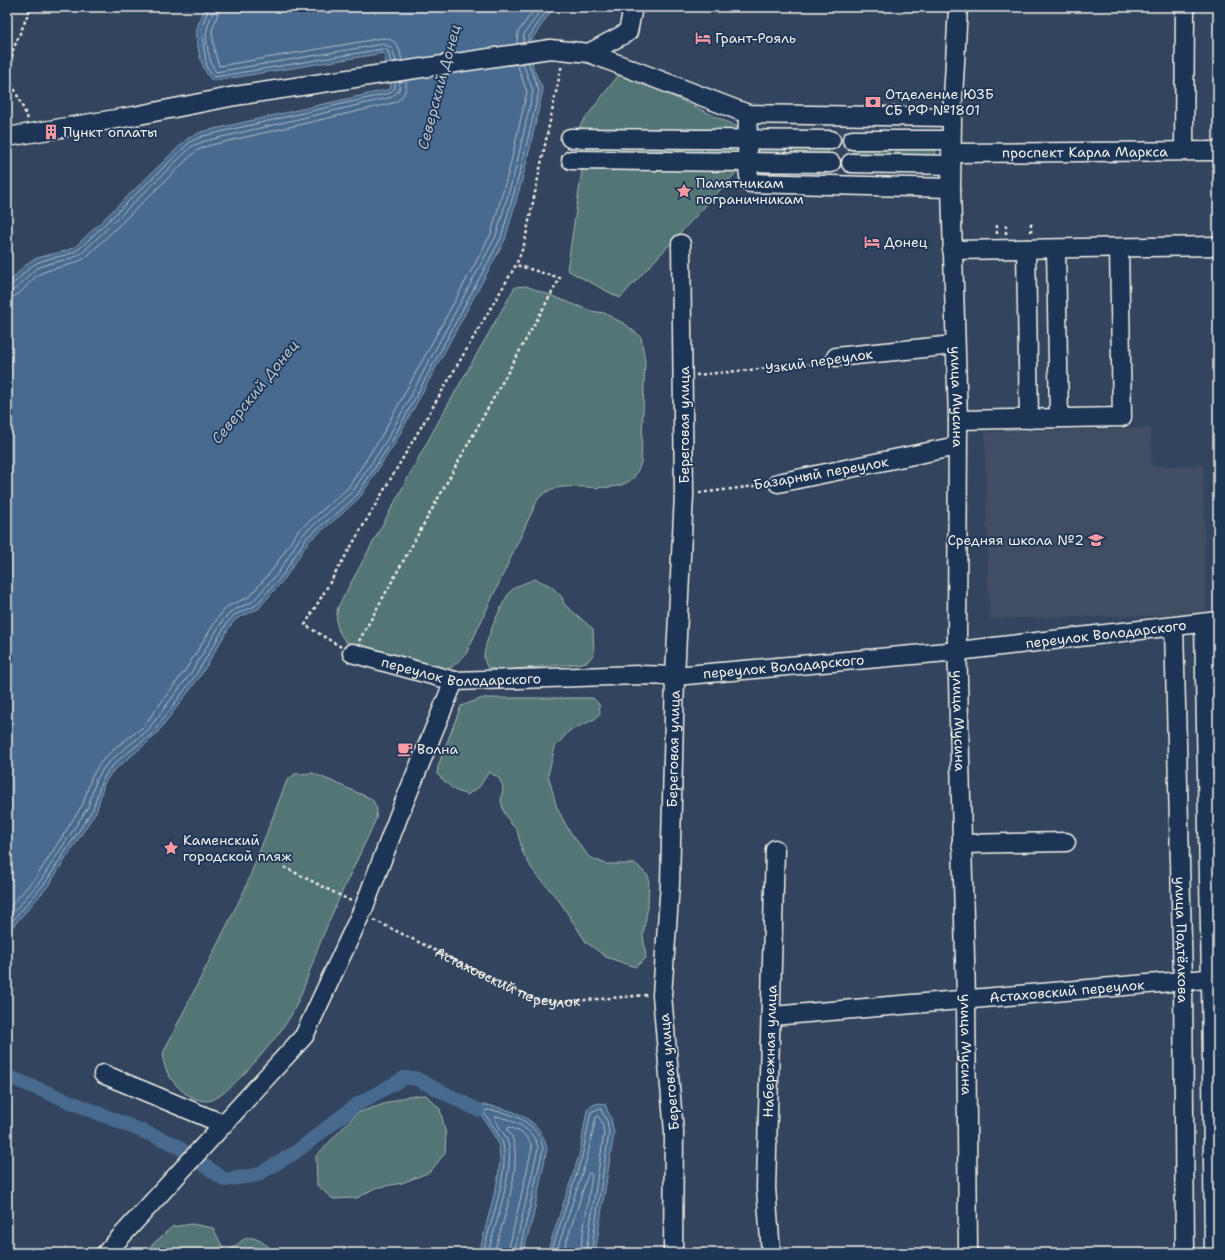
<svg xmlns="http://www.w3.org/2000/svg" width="1225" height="1260" font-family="'Shantell Sans',sans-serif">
  <rect width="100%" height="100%" fill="#32445e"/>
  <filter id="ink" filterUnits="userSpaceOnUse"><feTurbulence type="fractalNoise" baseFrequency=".025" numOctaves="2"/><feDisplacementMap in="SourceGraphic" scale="8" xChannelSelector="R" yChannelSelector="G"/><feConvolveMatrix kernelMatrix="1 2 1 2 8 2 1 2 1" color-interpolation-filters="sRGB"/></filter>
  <g filter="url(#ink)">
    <path fill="#414e62" d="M1151,428L1152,466L1203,465L1206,615L989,619L985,432Z"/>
    <path fill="#537576" stroke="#a4b3af" d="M621,72L746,131L581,136L580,125Z
      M587,143H624L623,156H587Z
      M626,143H663V156H627Z
      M666,143H702V156H666Z
      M707,143L744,144L743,157H707Z
      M750,144L786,145V158H750Z
      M792,145H828V158H792Z
      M853,145H889V158H853Z
      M896,145H935L934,159H896Z
      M745,163L620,298L567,270L583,164Z
      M526,286L591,311L604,313L625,324L641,337L645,361L641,463C639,467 637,473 634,477C615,498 571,479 548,491C545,493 541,496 538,499L466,654L452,667L440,670L346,642C336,630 335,622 338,607L437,424L515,287Z
      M535,579L551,586L562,597L564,604L593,629L594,654L587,662L576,664L501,670L488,668C484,662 483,657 485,650C486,639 503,600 510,592C516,585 526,583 535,579Z
      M483,698H593L599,704L600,713L595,719L569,731L555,747L548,775L557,808L568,829L589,857L606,864H636L649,877L648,906L643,934L646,958L635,967L606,957L586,942L560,902L532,869L523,853L517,830L511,824L504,812L501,801L503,786L498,777L489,772L479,787L467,795L454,790L437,774L438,766L461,706Z
      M313,773L372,799L377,809L376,819C358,859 338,898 322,938C311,964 304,993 290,1017C280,1035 231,1093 212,1100C201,1104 184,1094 177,1086C168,1076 161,1064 164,1051L245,889L287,780L295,774Z
      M426,1095L440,1109L446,1135L445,1153L430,1172L402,1183L375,1188L357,1198L333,1199L317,1185L316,1156L357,1113L408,1096Z
      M192,1224L213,1228L225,1252C241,1246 243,1230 262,1242C267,1246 272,1248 274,1253H143L172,1227Z"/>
    <path fill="#486b8f" stroke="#8da1b3" d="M205,7H554L532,39L533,68L543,90L525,169L505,240L395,443L360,497L343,513L309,541L285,578L258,609L236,619L230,626L199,678L154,737L112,772L104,784L97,810L49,885L7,933V285C15,276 24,264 35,259C49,253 65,254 77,245L187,139L201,132L390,89L391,86L384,53L213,81C202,74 195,41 197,28C199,21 203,14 205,7Z
      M461,1102C494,1106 540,1109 547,1149L533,1217L523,1253H479L498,1179L500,1160L499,1144L482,1116Z
      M599,1103L605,1104L611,1119L614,1133L595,1253H547L579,1156L587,1110L593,1105Z"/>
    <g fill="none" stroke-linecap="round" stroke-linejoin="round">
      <path stroke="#afbbc4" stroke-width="1" d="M209,7L201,30L207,68L214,77L383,49L388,51L391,63
        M214,7C213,15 209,21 207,29C204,38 210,65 216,72L383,44L392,48L396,62
        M220,7L212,31L215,53L219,66L383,38C397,39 400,49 402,61
        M528,42L529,37L549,7
        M523,43L524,34L543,7
        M517,44L518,32L536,7
        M7,287C14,286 27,268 35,264C49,256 66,258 79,249L190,142L203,136L390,93L395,88V82
        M7,292C19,292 27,273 38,268C53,260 69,262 82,253L192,146L205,141L392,97L399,90L400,82
        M7,298C22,298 28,279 42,273C56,266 72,267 86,257L196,151L207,146L393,103C403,99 407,91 406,81
        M7,910L37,876L83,804L91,778L100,763L115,748L143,727L186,669L219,616L228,606L249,597L273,569L298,531L348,488L382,435L491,234L510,166L527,92L517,64
        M7,920L41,880L88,807L96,780L105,766L119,753L147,731L191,673L223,620L232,611L252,602L278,573L302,535L353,491L388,438L496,236L516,167L533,91L523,63
        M7,927L45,883L93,809L101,783L109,769L122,757L151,735L195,676L227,623L234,615L255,606L282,576L306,538L341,510L357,495L392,441L501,238L521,168L539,91L528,62
        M483,1253C490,1223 509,1174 503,1144C502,1139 488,1118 484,1113L486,1110C510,1111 540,1123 543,1149L519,1253
        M488,1253C494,1228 517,1163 507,1140C504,1133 498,1126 495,1119L497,1116C514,1121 534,1128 538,1148L514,1253
        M494,1253C502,1224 522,1168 513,1140C512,1136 509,1133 507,1129L509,1127C520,1131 530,1136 532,1148L508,1253
        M551,1253L582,1157L591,1112L600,1108L607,1121L609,1133L591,1253
        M556,1253L587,1158L596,1117L598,1116L602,1122L604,1133L586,1253
        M563,1253L588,1174L590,1173L592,1175L580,1253"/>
      <path stroke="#486b8f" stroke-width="14" d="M7,1076L174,1144L225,1180L257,1175L296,1152L356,1105L404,1078H415L478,1110"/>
      <defs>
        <g id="minor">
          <path id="s2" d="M958,7L952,117L951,188L958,420L957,640L966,999L968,1253"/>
          <path d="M589,53L628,32L633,7"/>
          <path d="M748,114L747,161L750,183L951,188"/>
          <path d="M7,137L134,116L235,96L550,49L589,53L748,114L952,117"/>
          <path d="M570,138L831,140"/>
          <path d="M852,140H951"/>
          <path d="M1184,150L1185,7"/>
          <path id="s3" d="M951,153L1218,151"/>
          <path d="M571,160L831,163"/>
          <path d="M851,163L951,165"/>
          <path d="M1026,249L1029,419"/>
          <path d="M1056,249L1059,418"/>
          <path d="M952,250L1218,246"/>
          <path d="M836,357L954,345"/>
          <path d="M958,420L1122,417L1119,248"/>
          <path d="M778,483L957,446"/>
          <path d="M1204,624L1211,979L1214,1253"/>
          <path id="s4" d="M1174,627L1183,980L1185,1253"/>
          <path id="s5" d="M352,653L454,681L639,675L675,676L958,651L1218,621"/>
          <path d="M961,844L1066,842"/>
          <path id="s6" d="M772,1016L1218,978"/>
          <path d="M103,1074L223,1124"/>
          <path d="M106,1253L304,1036L364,907L399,815L454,681"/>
          <path id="s7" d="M673,1253L674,1132L662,995L670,884L675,676L684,495L681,244"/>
          <path id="s8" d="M771,1253L766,1188L775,849"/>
        </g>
      </defs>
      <use href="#minor" stroke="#f4f1e8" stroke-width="21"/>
      <g stroke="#f4f1e8" stroke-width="2.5" stroke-dasharray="3 3" stroke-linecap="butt">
        <path d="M28,119L9,77L13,50L31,7"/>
        <path d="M1031,223V234"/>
        <path d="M997,234V223"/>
        <path d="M1006,234V223"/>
        <path d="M696,375L812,364L822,361"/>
        <path d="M699,493L763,485"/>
        <path d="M359,641L560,278L516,265"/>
        <path d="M341,647L305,625L516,265L524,245L562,64"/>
        <path d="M284,867L351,901"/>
        <path id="s1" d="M374,920L497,981L536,999L561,1002L647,995"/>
      </g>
      <use href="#minor" stroke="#1d3557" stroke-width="18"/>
    </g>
  </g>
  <defs>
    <symbol id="hotel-bare" viewBox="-9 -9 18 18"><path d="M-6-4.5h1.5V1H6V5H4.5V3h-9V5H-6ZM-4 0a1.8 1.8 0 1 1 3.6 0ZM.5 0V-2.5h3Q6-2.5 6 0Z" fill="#ff9aa2" stroke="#1d3557" stroke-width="2.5" paint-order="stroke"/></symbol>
    <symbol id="bank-bare" viewBox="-9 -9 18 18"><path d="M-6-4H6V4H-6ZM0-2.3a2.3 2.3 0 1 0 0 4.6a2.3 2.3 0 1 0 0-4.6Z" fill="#ff9aa2" stroke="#1d3557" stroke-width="2.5" paint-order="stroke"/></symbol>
    <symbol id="building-bare" viewBox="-9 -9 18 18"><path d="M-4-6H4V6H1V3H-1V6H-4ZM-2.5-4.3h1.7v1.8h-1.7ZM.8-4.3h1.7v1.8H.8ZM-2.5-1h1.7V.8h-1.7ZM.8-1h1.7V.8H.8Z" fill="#ff9aa2" stroke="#1d3557" stroke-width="2.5" paint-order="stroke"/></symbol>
    <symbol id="sight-bare" viewBox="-9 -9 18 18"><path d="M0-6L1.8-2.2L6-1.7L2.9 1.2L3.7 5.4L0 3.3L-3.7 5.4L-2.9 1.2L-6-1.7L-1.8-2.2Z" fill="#ff9aa2" stroke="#1d3557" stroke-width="2.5" paint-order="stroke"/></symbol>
    <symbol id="school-bare" viewBox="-9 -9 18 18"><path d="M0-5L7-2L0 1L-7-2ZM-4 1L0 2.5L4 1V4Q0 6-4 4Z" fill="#ff9aa2" stroke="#1d3557" stroke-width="2.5" paint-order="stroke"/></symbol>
    <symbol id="cafe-bare" viewBox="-9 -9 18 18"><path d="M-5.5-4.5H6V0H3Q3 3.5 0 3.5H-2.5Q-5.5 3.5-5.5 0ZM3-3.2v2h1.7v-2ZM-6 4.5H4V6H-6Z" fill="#ff9aa2" stroke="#1d3557" stroke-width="2.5" paint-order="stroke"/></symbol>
  </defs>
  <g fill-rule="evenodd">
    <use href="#hotel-bare" x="692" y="27" width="22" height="22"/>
    <use href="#bank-bare" x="862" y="91" width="22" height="22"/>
    <use href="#building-bare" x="40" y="121" width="22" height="22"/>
    <use href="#sight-bare" x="673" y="180" width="22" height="22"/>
    <use href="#hotel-bare" x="861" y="231" width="22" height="22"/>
    <use href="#school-bare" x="1085" y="529" width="22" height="22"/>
    <use href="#cafe-bare" x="394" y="738" width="22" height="22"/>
    <use href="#sight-bare" x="160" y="837" width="22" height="22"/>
  </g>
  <g text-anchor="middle" stroke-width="3.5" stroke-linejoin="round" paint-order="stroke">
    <g font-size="14" fill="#f4f1e8" stroke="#1d3557" text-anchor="start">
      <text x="715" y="43">Грант-Рояль</text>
      <text x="885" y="99">Отделение ЮЗБ<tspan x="885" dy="16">СБ РФ №1801</tspan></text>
      <text x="63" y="137">Пункт оплаты</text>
      <text x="696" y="188">Памятникам<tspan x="696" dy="16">пограничникам</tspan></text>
      <text x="884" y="247">Донец</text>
      <text x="1084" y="545" text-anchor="end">Средняя школа №2</text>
      <text x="417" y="754">Волна</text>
      <text x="183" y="845">Каменский<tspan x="183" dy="16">городской пляж</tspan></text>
    </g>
    <g font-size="14" fill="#f4f1e8" stroke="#1d3557">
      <text dy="5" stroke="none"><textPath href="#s3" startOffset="134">проспект Карла Маркса</textPath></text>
      <text transform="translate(819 361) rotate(-8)" y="5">Узкий переулок</text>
      <text dy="5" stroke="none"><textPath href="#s2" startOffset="390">улица Мусина</textPath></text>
      <text transform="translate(684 425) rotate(-90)" y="5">Береговая улица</text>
      <text transform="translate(821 473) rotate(-10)" y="5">Базарный переулок</text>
      <text dy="5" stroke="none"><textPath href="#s5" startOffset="760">переулок Володарского</textPath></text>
      <text dy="5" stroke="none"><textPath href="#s5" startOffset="436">переулок Володарского</textPath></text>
      <text dy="5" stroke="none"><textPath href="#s5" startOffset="112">переулок Володарского</textPath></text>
      <text dy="5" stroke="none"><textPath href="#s2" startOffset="714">улица Мусина</textPath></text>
      <text dy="5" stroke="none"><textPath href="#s7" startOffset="505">Береговая улица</textPath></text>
      <text dy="5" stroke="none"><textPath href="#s4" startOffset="313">улица Подтёлкова</textPath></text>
      <text dy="5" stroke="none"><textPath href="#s1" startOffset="147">Астаховский переулок</textPath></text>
      <text dy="5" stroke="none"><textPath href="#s6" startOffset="296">Астаховский переулок</textPath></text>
      <text dy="5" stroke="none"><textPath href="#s2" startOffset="1038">улица Мусина</textPath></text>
      <text dy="5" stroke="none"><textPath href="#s8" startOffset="202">Набережная улица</textPath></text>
      <text transform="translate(669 1072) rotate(-95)" y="5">Береговая улица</text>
    </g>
    <g font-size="15" font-style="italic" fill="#b8c2c9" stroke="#1d3557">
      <text transform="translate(439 87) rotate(-75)" y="5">Северский Донец</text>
      <text transform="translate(255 392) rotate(-51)" y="5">Северский Донец</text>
    </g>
  </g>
  <rect width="1225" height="1260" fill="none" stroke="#1d3557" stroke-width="24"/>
  <rect x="12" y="12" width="1201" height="1236" fill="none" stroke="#f4f1e8" stroke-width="1.5" filter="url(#ink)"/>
</svg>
